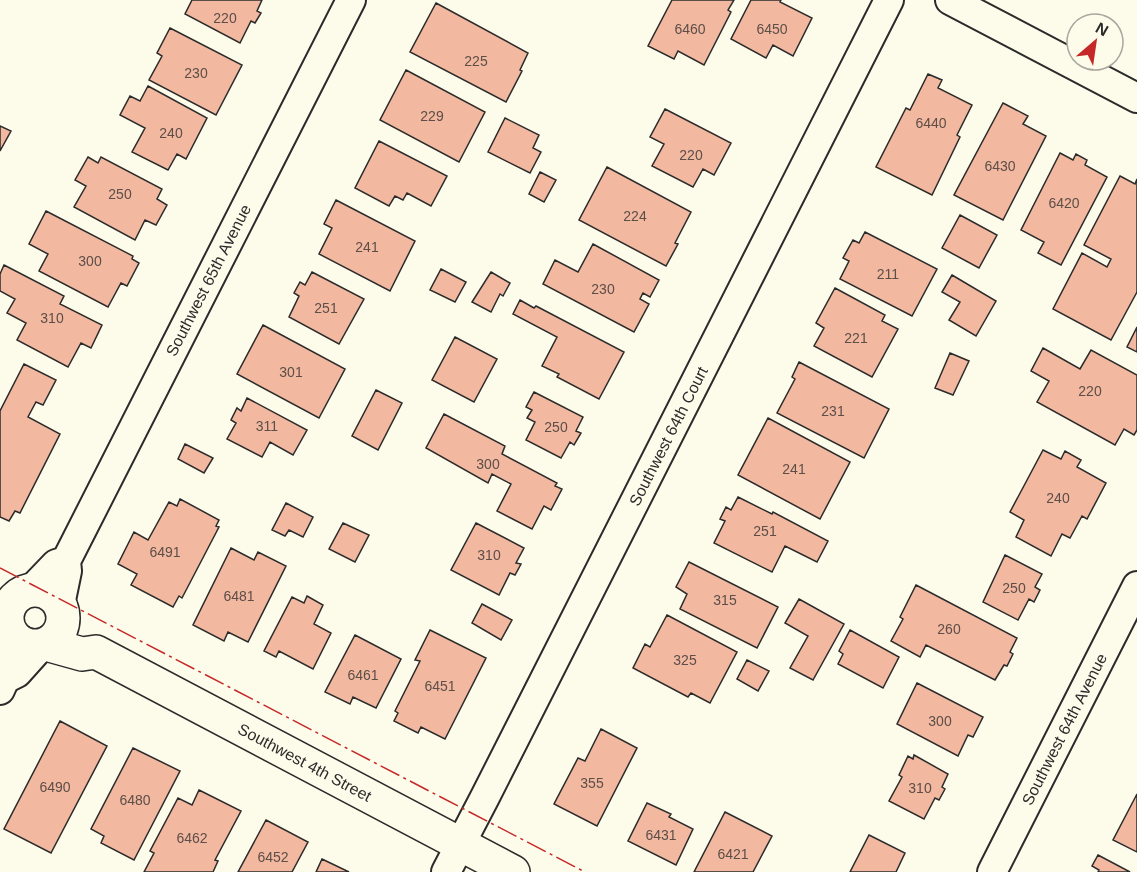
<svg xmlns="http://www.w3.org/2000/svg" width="1137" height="872" font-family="Helvetica,sans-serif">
  <rect width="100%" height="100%" fill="#fdfbea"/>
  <path fill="#f2b8a0" stroke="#2b2b2b" stroke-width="1.5" d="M192,0H262L257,11L261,13L255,23L251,21L240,43L185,14Z
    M672,0H734L728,10L731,12L704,65L678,51L674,59L648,46Z
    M751,0H781L780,2L812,18L793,56L773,45L766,58L731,39Z
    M436,3L528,53L520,70L522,71L506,102L410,52Z
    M170,28L242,65L216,115L149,80L162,56L157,53Z
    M406,70L485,112L459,162L380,120Z
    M928,74L942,80L938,88L972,105L957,135L960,137L932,195L876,167L906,108L910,110Z
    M148,86L207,118L186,159L177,154L168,170L132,152L145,128L120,115L130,96L140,101Z
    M1003,103L1028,116L1023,124L1046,136L1003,220L954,195Z
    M665,109L731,143L714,175L703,169L693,187L652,166L664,144L650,137Z
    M505,118L539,135L533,148L541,152L530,173L488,152Z
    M0,126L11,131L0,151Z
    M379,141L447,176L431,206L407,193L403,200L395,196L389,206L355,188Z
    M1060,153L1073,160L1076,154L1087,160L1085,165L1107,177L1061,265L1038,253L1044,242L1021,230Z
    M88,157L98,163L101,157L162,189L157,199L167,205L156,225L145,220L135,240L74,207L86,186L75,180Z
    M607,167L691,212L675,243L678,244L666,266L579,220Z
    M540,172L556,180L544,202L529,194Z
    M1120,176L1135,184L1137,179V292L1111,340L1053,309L1082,253L1107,267L1111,259L1084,245Z
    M336,200L415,241L390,291L319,254L332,228L324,224Z
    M46,211L133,256L132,259L139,263L127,286L121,283L108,307L39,271L48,254L29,244Z
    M960,215L997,235L979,268L942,248Z
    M865,232L937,269L912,316L840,279L849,261L843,258L853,240L859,243Z
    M593,244L659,280L650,297L643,293L640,299L649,304L634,332L543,284L555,260L578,272Z
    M4,265L64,296L60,304L102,325L91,348L81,343L68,367L17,340L26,323L7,313L15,299L0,291V274Z
    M441,269L466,282L455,302L430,290Z
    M312,272L364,299L339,344L289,317L299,296L294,293L300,282L305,285Z
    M491,272L510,283L503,296L500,294L491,312L472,302Z
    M952,275L996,301L976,336L949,320L960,302L942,292Z
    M835,288L885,315L882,321L898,329L872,377L814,346L824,328L816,323Z
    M520,300L534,308L536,306L624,352L599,399L557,377L559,374L542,366L557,337L513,314Z
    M263,325L345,369L319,418L237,374Z
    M1137,327V352L1127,347Z
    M455,337L497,359L474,402L432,380Z
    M1043,348L1080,369L1091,350L1137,375V430L1134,435L1124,429L1115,445L1037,402L1049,381L1031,371Z
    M950,353L969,361L953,395L935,388Z
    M799,362L889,409L864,458L777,413L795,379L792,377Z
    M24,364L56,380L43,405L36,402L28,417L60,434L20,513L15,511L9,521L0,517V411Z
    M376,390L402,403L378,450L352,436Z
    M534,392L583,417L576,431L581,433L574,445L570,442L561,458L526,440L535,422L527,418L532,410L526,407Z
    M247,398L307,430L293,455L270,442L262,457L227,439L236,423L231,420L237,408L241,411Z
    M444,414L505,446L502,454L557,483L555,486L562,489L551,510L544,506L532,529L497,511L511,484L492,474L488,483L426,448Z
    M768,418L850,462L820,519L738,475Z
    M185,444L213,458L204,473L178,459Z
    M1043,450L1061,459L1065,451L1081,460L1077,467L1106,483L1087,519L1082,516L1070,538L1062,534L1051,556L1016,537L1024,520L1010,512Z
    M738,497L772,514L773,512L828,541L817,562L785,546L772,572L714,543L725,521L720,519L726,507L731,510Z
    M180,499L219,520L216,526L219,527L182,598L179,596L173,607L131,585L137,574L118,564L134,532L148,540L169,502L177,506Z
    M286,503L313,517L303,537L289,530L285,536L272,530Z
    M343,523L369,535L355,562L329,549Z
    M476,523L524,548L516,563L521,564L515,575L510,573L499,595L451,570Z
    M231,548L254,560L258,552L286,566L248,642L228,632L224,641L193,625Z
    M1005,555L1042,574L1035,587L1040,590L1034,602L1029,599L1018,620L983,602Z
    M689,562L778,607L757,648L680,609L687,594L676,587Z
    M916,585L1017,638L1010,652L1013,654L1007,666L1004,665L995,680L926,645L920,657L891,641L903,619L900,617Z
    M307,596L323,605L314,624L331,633L313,669L279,651L276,657L264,651L292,597L304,603Z
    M799,599L844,624L813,680L790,668L808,636L785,623Z
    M482,604L512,620L501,640L472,623Z
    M667,615L737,652L710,703L691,693L688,697L633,668L645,644L650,647Z
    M430,630L486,658L445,739L421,727L418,733L394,721L398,713L395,711L420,661L415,660Z
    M850,630L899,657L883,688L838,664L843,654L839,651Z
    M355,635L401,659L376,708L353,697L350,704L325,692Z
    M747,660L769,671L758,691L737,679Z
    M917,683L983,717L973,737L968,735L958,756L897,724Z
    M60,721L107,746L51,853L4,829Z
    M601,729L637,748L597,826L554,804L578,758L585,761Z
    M133,748L180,771L134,860L101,843L104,836L91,829Z
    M914,755L948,774L942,787L945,789L939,800L935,798L924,819L889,801L902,777L899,775L908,756L913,759Z
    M199,790L241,811L215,860L218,861L213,872H144L154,853L150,851L178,798L192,805Z
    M1137,794V852L1113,840Z
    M647,803L671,814L669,817L693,829L676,865L628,841Z
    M725,812L772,836L753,872H694Z
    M266,820L308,842L292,872H238Z
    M869,835L905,853L896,872H850Z
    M1098,855L1130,872H1098L1099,870L1092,866Z
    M322,859L349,872H316Z"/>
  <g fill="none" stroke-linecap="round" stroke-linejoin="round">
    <defs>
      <path id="street" d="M950,0L1137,98
        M31,590L56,564L66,561
        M60,605L67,571L66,561L351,0
        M5,679L17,673L43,644
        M0,690L5,679L4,663L10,630
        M446,872L485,797L889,0
        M992,872L1137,586"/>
      <path id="secondary" d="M7 618a28 28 0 1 1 56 0a28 28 0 1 1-56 0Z
        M46,644L82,654L96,652L513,872"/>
    </defs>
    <use href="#street" stroke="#2b2b2b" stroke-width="32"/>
    <use href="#secondary" stroke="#2b2b2b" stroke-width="36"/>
    <use href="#street" stroke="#fdfbea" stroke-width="28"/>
    <use href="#secondary" stroke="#fdfbea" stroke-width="33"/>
    <path stroke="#c62828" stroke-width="1.5" stroke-dasharray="21 4.5 3 4.5" stroke-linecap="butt" d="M0,568L585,872"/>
  </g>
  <g text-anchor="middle" stroke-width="4.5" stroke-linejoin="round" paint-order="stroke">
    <g font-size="14" fill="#5d4e48">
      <text x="225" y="23">220</text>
      <text x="690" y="34">6460</text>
      <text x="772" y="34">6450</text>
      <text x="476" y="66">225</text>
      <text x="196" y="78">230</text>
      <text x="432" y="121">229</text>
      <text x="931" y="128">6440</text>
      <text x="171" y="138">240</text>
      <text x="691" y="160">220</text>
      <text x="1000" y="171">6430</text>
      <text x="120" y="199">250</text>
      <text x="1064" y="208">6420</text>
      <text x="635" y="221">224</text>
      <text x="367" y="252">241</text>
      <text x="90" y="266">300</text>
      <text x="888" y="279">211</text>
      <text x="603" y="294">230</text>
      <text x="326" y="313">251</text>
      <text x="52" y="323">310</text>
      <text x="856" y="343">221</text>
      <text x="291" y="377">301</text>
      <text x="1090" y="396">220</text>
      <text x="833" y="416">231</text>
      <text x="267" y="431">311</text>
      <text x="556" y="432">250</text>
      <text x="488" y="469">300</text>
      <text x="794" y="474">241</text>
      <text x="1058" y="503">240</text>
      <text x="765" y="536">251</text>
      <text x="165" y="557">6491</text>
      <text x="489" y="560">310</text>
      <text x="1014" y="593">250</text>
      <text x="239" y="601">6481</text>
      <text x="725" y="605">315</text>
      <text x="949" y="634">260</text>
      <text x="685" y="665">325</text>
      <text x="363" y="680">6461</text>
      <text x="440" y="691">6451</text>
      <text x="940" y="726">300</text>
      <text x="592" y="788">355</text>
      <text x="55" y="792">6490</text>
      <text x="920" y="793">310</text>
      <text x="135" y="805">6480</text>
      <text x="661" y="840">6431</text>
      <text x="192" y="843">6462</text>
      <text x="733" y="859">6421</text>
      <text x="273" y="862">6452</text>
    </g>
    <g font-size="16" fill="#2b2b2b" stroke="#fdfbea">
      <text transform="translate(208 280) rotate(-63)" y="6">Southwest 65th Avenue</text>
      <text transform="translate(668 436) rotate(-63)" y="6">Southwest 64th Court</text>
      <text transform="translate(1064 729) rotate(-63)" y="6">Southwest 64th Avenue</text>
      <text transform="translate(305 762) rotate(28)" y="6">Southwest 4th Street</text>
    </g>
  </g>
  <g transform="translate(1095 42) rotate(29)"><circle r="28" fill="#fdfbea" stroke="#a9a89e" stroke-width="1.5"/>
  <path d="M0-4.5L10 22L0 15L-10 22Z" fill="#c62828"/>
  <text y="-9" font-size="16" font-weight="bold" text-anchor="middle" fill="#2b2b2b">N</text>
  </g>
</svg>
